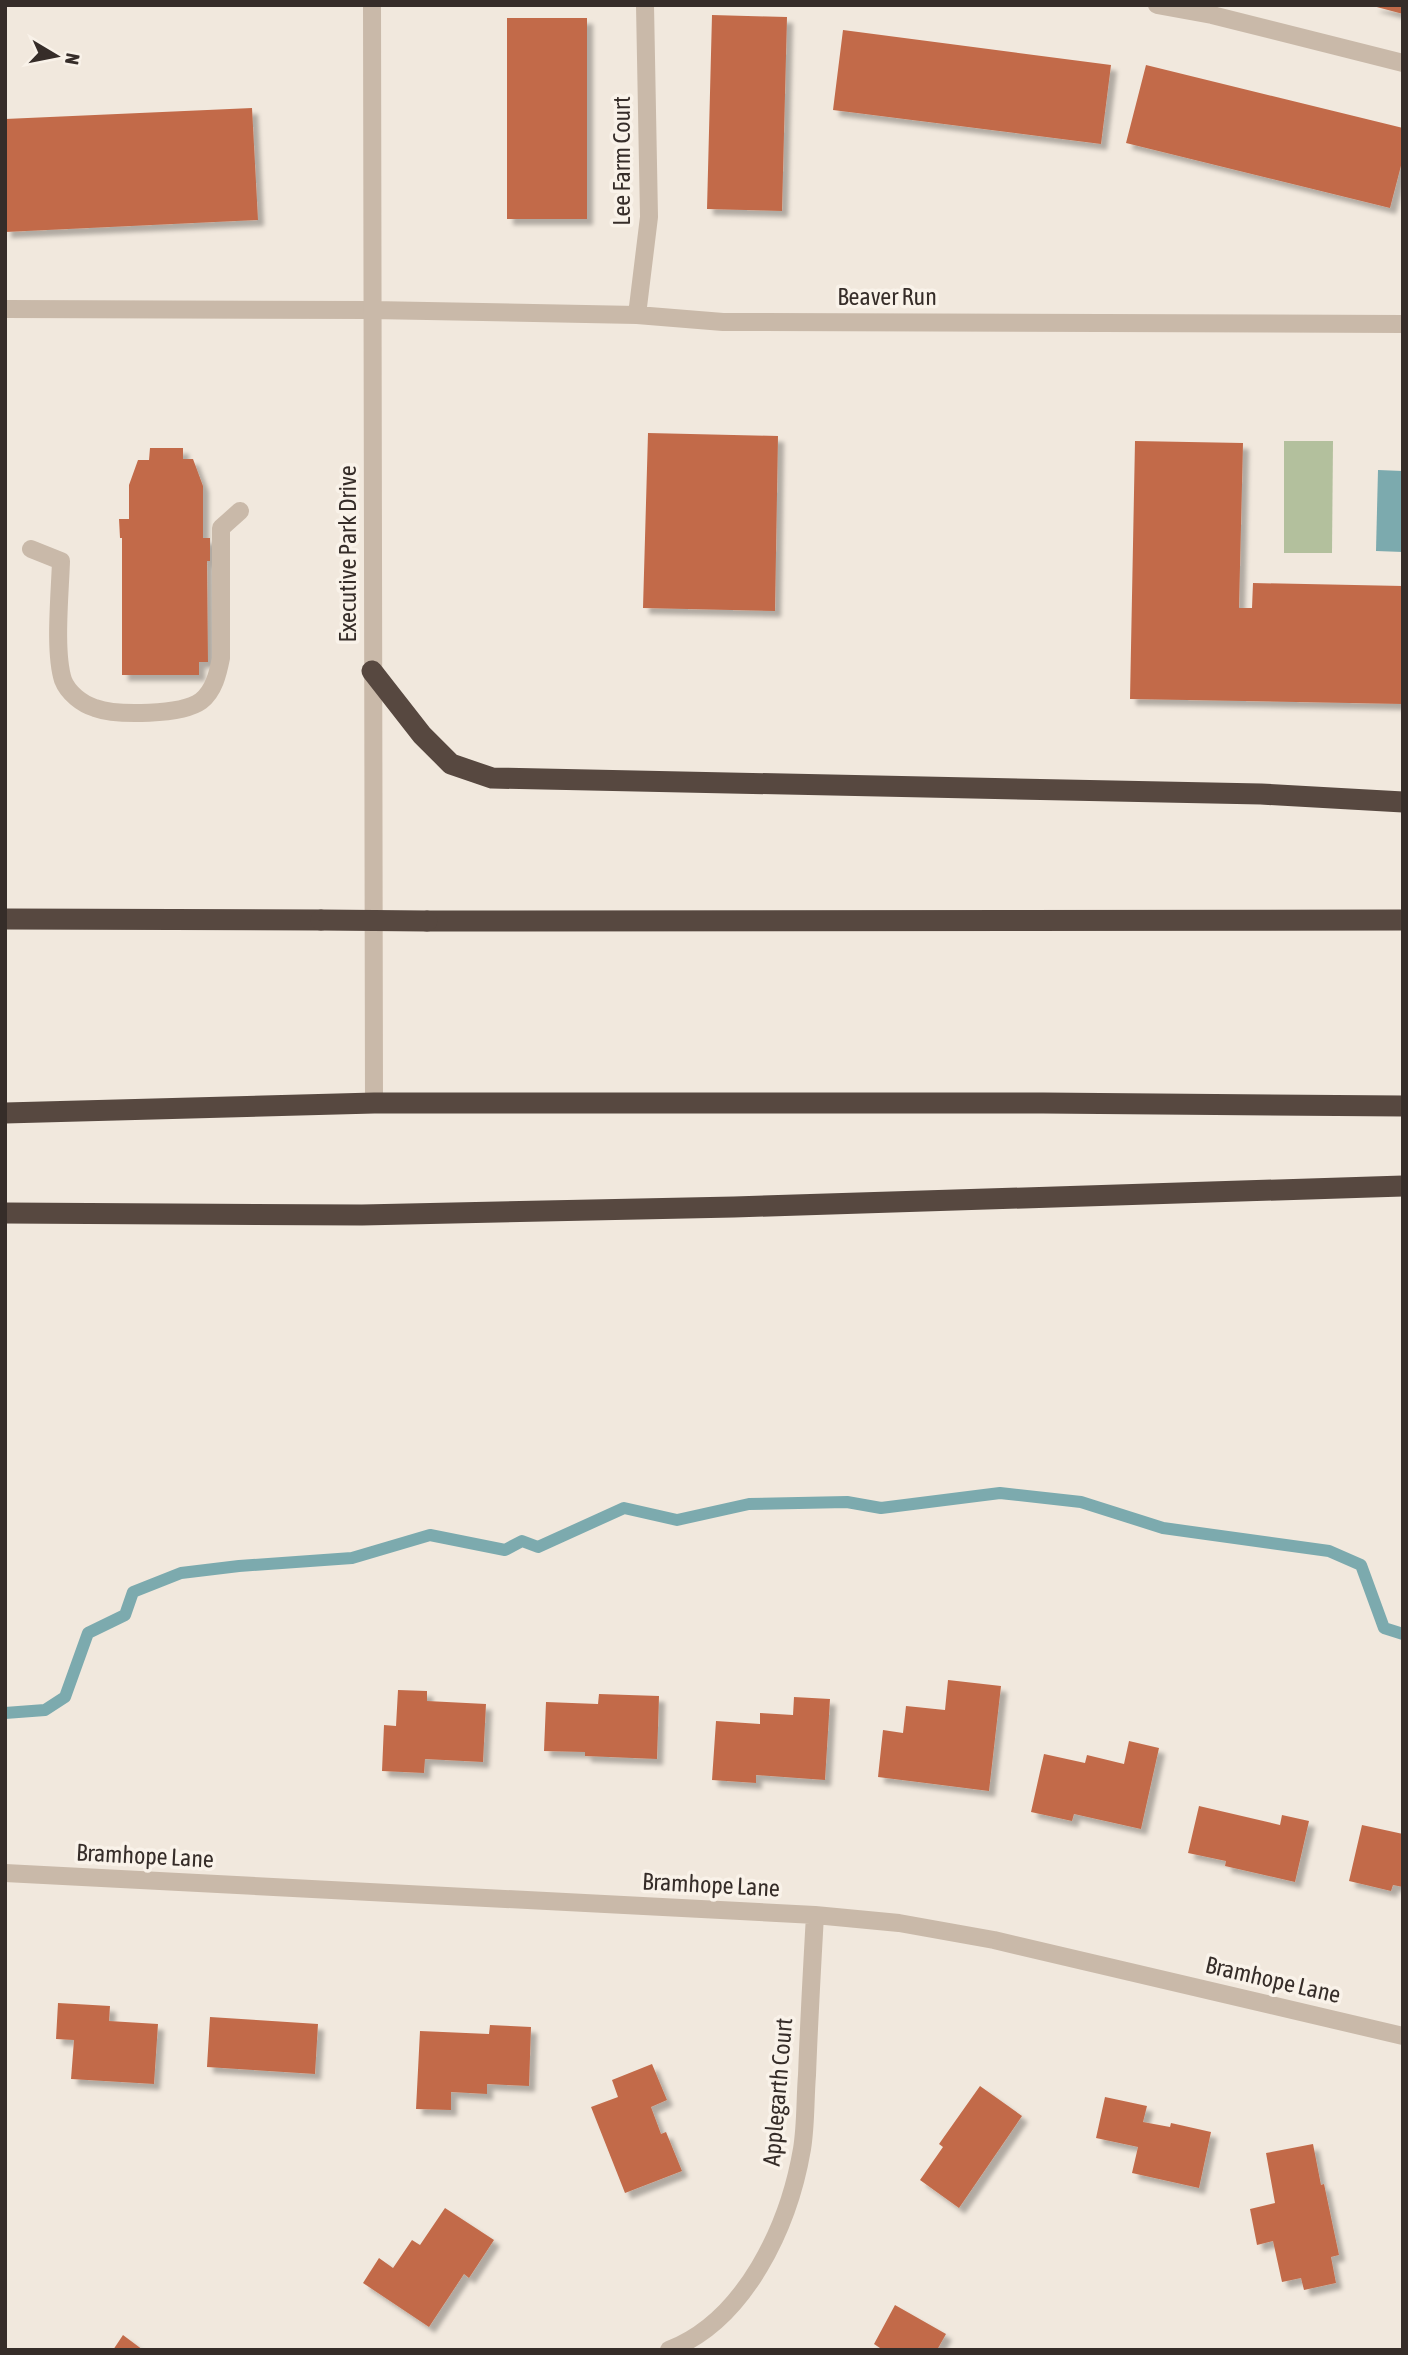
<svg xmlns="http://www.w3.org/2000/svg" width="1408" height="2355" font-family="'Asap Condensed',sans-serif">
  <defs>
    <filter id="shadow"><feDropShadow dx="6" dy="6" stdDeviation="2" flood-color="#0004"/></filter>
  </defs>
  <rect width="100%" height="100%" fill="#f1e8dd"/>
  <path fill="#b3c09d" d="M1284,441H1333L1332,553H1284Z"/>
  <path fill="#7caaae" d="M1378,470L1403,471V552L1376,551Z"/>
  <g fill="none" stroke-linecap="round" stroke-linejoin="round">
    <path stroke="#7caaae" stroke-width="12" d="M5,1713L45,1710L65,1697L88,1633L125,1615L133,1592L181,1573L239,1566L352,1558L430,1535L505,1550L522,1541L538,1547L624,1508L677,1520L749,1504L847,1502L881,1508L1000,1493L1081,1502L1163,1528L1329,1551L1361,1565L1384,1628L1403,1634"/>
  </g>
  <path fill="#c26b4a" filter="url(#shadow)" d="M1374,5H1403V14L1373,6Z
    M712,15L787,17L782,211L707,209Z
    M507,18H587V219H507Z
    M843,30L1111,65L1101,144L833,110Z
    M1146,65L1403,128V158L1390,208L1126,143Z
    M252,108L258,220L5,232V119Z
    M648,433L778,436L775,611L643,608Z
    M1135,441L1243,443L1239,608H1252L1253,583L1403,586V704L1130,699Z
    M150,448H183V459H193L203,486V538H210V561H207L208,662H199V675H122V538H120L119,519H129V485L138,460H149Z
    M948,1680L1001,1686L989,1791L878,1777L883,1730L903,1733L906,1706L945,1710Z
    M398,1690L427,1691V1701L486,1704L483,1762L425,1759L424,1773L382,1771L384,1725L396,1726Z
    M599,1694L659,1696L657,1759L585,1756V1752L544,1751L546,1702L598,1704Z
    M794,1697L830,1699L825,1780L756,1775V1783L712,1780L716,1721L760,1724V1713L793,1715Z
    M1129,1741L1159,1748L1141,1829L1074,1814L1072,1821L1031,1812L1044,1754L1085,1763L1087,1755L1124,1764Z
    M1199,1806L1280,1825L1282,1815L1309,1821L1295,1882L1225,1866L1226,1861L1188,1853Z
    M1362,1825L1403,1834V1887L1393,1885L1391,1891L1349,1881Z
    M58,2003L110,2006L109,2021L158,2024L154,2084L71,2079L74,2040L56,2039Z
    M210,2017L318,2024L315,2074L207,2067Z
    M490,2025L531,2027L529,2086L487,2084V2094L451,2092V2110L416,2109L420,2031L489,2034Z
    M652,2064L667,2100L651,2107L661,2134L666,2132L682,2171L625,2193L591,2107L618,2097L612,2080Z
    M980,2086L1022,2116L959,2208L920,2180L943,2147L939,2144Z
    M1105,2097L1147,2106L1143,2122L1170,2127L1171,2123L1211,2132L1199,2188L1132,2173L1138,2147L1096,2138Z
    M1313,2144L1321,2185L1324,2184L1339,2255L1331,2257L1336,2283L1304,2290L1301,2278L1282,2282L1273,2241L1257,2245L1250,2209L1275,2203L1266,2153Z
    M445,2208L494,2240L469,2278L464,2274L429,2327L363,2283L379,2258L393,2268L412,2240L420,2245Z
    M895,2305L946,2334L937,2350H879L880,2348L874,2344Z
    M123,2335L143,2350H113Z"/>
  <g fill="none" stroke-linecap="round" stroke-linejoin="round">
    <path stroke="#c9b9a9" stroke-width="18" d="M5,309L372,310
      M31,549L61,561C60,594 54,651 63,680C68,693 82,704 95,708C117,716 182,715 201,701C214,691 218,673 221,658V528L240,511"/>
    <path stroke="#c9b9a9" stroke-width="18" d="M372,5L374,1103
      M1157,5L1212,15L1403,63
      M372,310L637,315L723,322L1403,324
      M637,315L649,217L645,5
      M5,1873L815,1915L899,1923L994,1940L1403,2036
      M669,2350C746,2320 789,2225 802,2149C806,2125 805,2099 807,2075C809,2021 812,1968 815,1915"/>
    <path stroke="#574840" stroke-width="21" d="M372,671L422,735L451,764L492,778L1261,794L1403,802
      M5,919L321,920
      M427,921L1403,920
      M5,1113L374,1103H1043L1403,1106
      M5,1213L362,1215L734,1207L1403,1186"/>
    <path stroke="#574840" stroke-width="21" d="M321,920L427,921"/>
  </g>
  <g text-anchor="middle" stroke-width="7" stroke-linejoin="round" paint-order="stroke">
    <g font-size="24" fill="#362d29" stroke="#f9f2e9">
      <text transform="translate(622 161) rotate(-90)" y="8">Lee Farm Court</text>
      <text x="887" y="305">Beaver Run</text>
      <text transform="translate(348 554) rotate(-90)" y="8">Executive Park Drive</text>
      <text transform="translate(145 1856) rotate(3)" y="8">Bramhope Lane</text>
      <text transform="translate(711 1885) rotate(3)" y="8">Bramhope Lane</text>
      <text transform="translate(1273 1980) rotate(13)" y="8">Bramhope Lane</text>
      <text transform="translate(778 2092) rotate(-85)" y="8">Applegarth Court</text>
    </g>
  </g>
  <rect width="1408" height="2355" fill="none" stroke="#362d29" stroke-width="14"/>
  <g transform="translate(56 56) rotate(100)" stroke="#f9f2e9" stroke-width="5" paint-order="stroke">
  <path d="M0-5L12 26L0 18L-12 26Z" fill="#362d29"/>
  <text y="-10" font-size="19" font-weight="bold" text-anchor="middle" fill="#362d29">N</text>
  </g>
</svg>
